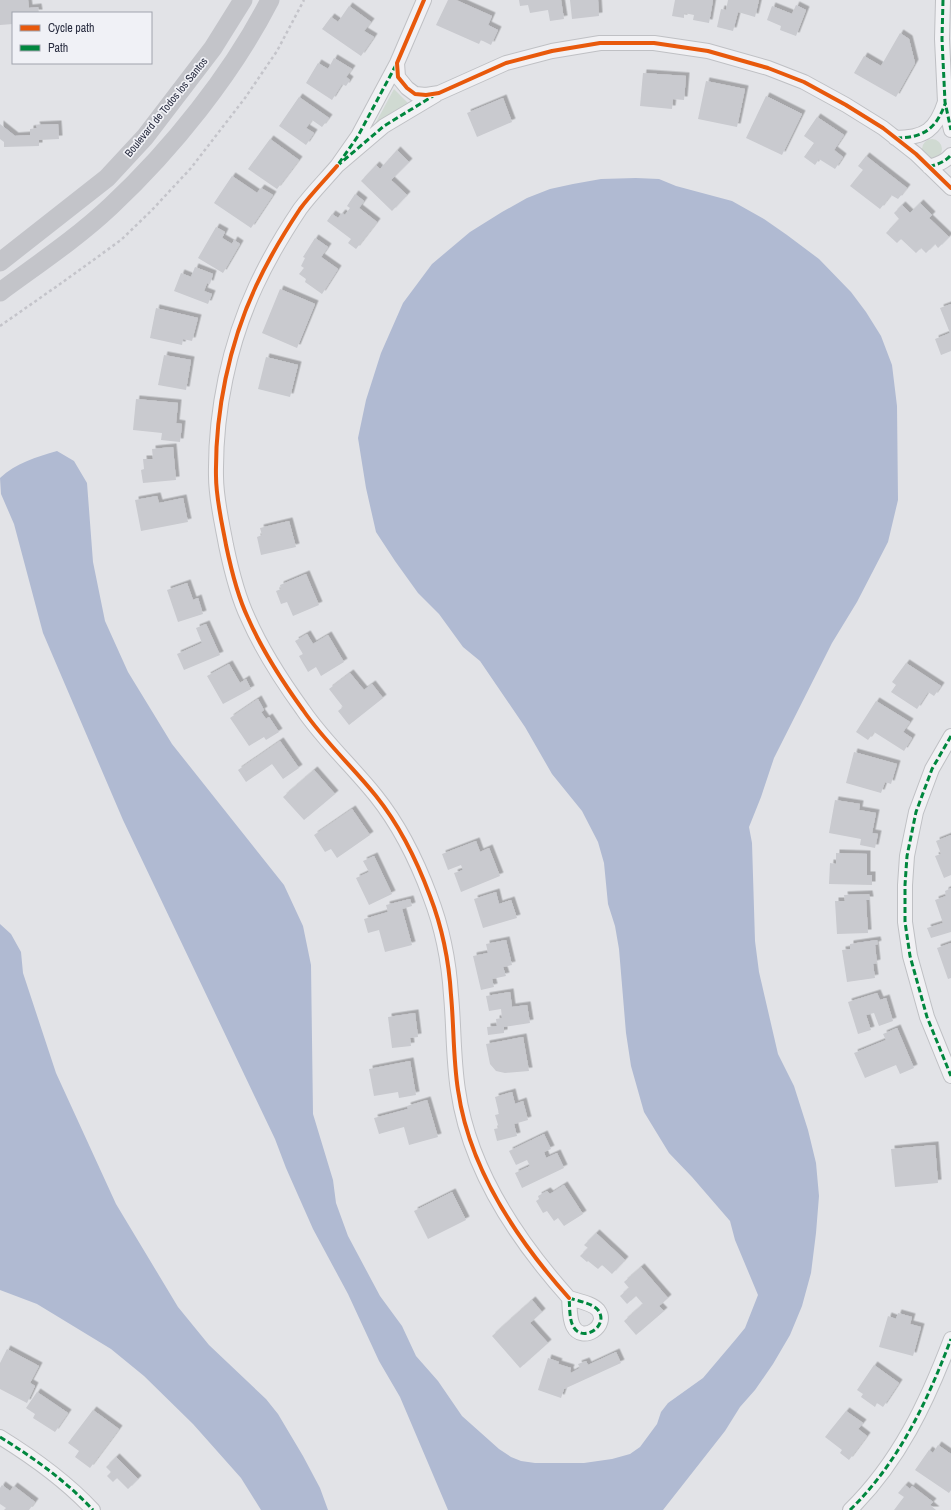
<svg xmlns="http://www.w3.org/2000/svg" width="951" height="1510" font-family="'Archivo Narrow',sans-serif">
  <defs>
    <filter id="shadow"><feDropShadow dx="3.5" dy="-3.5" stdDeviation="0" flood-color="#0004"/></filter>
  </defs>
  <rect width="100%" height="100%" fill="#e2e3e7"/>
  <path fill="#d0dad2" d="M394,89L409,104L374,126Z
    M922 149a10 10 0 1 1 20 0a10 10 0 1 1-20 0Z"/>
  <path fill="#b0bad2" d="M636,178L659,179L676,186L732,201L764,219L787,235L819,259L851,292L866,312L881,336L892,365L897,406L898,500L888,542L857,602L832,643L774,758L761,797L749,827L752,843L755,941L759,972L778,1054L794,1086L808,1130L816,1163L819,1196L816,1233L811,1273L802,1306L790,1335L773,1364L755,1390L740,1407L725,1431L663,1510H448L400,1397L379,1361L348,1294L313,1229L286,1168L275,1139L123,820L43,633L14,524L1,494L0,478C16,463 36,457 57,451L74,461L87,483L93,562L105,621L128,672L172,744L284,885L303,926L311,965L313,1114L333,1180L336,1203L348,1236L380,1296L402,1326L416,1356L438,1381L462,1416L499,1449L511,1457L521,1461L535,1463H584L612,1459L630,1454L640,1447L657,1424L661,1412L668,1403L703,1378L736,1339L745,1328L758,1295L735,1240L730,1221L692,1177L669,1153L644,1112L631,1066L626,1033L619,949L615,926L608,904L604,863L598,842L582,811L552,774L525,727L480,661L463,647L439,614L418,593L395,561L376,532L366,488L358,438L366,400L381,353L403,303L432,264L470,232L502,212L527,198L550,189L573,184L601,179Z
    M0,924L11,934L21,952L23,973L56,1073L116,1204L178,1307L209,1345L266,1399L278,1414L303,1456L320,1488L328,1510H261L241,1478L193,1424L144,1376L111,1349L37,1304L0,1290Z"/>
  <path fill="#c9cacf" filter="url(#shadow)" d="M0,0H28L29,8L38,7L39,13H13V24L0,25Z
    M448,0H456L492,16L488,25L498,30L491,45L481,40L479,44L436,25Z
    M519,0H561L564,19L550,21L548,10L530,13L528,5L520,6Z
    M570,0H598L599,16L572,19Z
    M675,0H713L709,23L693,20L694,15L684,13V18L672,16Z
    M728,0H759L755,17L738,12L733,31L717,27L721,9L726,10Z
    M796,5L806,10L796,36L780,30L781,26L767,20L772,6L792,14Z
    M349,6L371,22L364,31L374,37L361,56L322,29L331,17L338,22Z
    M900,33L909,39L915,63L896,97L854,73L864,56L881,66Z
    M334,58L352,69L346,77L350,80L346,86L342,84L332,100L306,83L318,63L328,69Z
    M643,73L686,76L684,100L673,99L672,109L640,106Z
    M706,81L745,89L737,127L698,119Z
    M766,96L802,114L782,155L746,138Z
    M299,97L329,118L322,127L312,120L306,128L314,133L306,145L279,126Z
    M503,98L512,122L477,137L467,113Z
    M817,117L844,135L834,150L843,157L835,169L819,159L815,165L804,157L814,143L804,136Z
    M0,124L15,136L30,135V129L37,128L36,125L58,124L59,139L39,140V146L4,147V142L0,139Z
    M270,139L299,160L277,189L248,169Z
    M397,150L409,162L391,180L407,195L392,211L361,181L376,165L380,169Z
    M866,156L907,188L898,199L891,195L880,209L850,186L863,170L858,166Z
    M232,176L257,193L261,188L273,195L251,228L214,203Z
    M355,194L364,201L359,208L377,222L356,249L348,243L351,239L327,221L332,214L338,218L342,213L345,215L350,208L347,206Z
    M920,203L932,215L929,218L949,237L938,248L935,244L926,253L921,248L916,253L901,239L897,243L886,233L899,219L894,213L902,205L910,213Z
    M216,227L225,232L222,238L232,244L234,240L240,244L223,273L198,258Z
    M315,238L328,247L321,257L338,269L322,294L305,282L306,279L299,274L304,268L301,266L305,258L303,257Z
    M195,267L213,274L210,284L207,283L204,291L212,294L208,304L174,291L181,273L191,277Z
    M280,289L315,304L297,348L262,333Z
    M951,304V351L941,355L935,339L950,333L940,308Z
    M156,308L198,318L192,341L183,339L182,345L150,338Z
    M164,355L191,360L186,390L158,385Z
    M266,357L298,365L290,397L258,389Z
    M136,399L178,403L176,423L182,424L180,442L161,440L162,433L133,430Z
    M173,447L176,480L143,483L141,470L144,469L143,459H153L152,449Z
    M157,496L159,503L183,498L188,522L141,531L135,500Z
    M289,521L296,547L261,555L257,537L262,535L260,528Z
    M306,574L319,605L293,616L287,602L281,604L276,591L281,589L280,585Z
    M187,583L193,600L198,598L203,614L178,622L167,590Z
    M206,624L220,655L184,670L177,654L202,643L196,628Z
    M307,634L313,644L328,635L344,662L321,676L316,667L308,672L299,656L303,654L295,641Z
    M906,663L941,686L934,696L928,692L917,709L891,692L896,685L892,682Z
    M229,664L240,683L246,679L251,689L223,704L207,676Z
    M350,673L364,690L372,684L383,698L349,725L338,711L343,707L329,689Z
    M258,699L264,710L261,712L266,719L269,717L279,732L266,740L264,737L249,746L230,718Z
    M876,701L910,722L903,732L912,738L904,751L874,732L868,740L856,732Z
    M280,741L299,768L283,779L272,764L246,782L238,770Z
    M854,752L897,764L891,784L885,782L881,793L846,783Z
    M314,770L335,794L304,820L283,797Z
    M835,800L860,804L859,810L876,813L872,833L878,834L875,848L860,845L861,839L829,833Z
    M352,809L370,835L337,858L331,849L325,852L314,835Z
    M951,835V875L944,878L935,856L941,854L936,841Z
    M476,841L480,852L489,848L500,876L461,892L454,873L463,870L461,865L448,870L442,854Z
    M836,853L867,854V875H872V885L829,884L830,863L836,864Z
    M374,856L392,894L369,905L356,878L369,872L363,861Z
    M951,888V932L931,938L927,928L943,923L935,900L946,896L945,891Z
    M496,892L499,904L511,900L517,918L483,928L474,899Z
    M869,894L870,900H866L868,933L837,934L835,901H845L844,895Z
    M410,899L412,906L402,909L412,945L385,952L379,930L368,933L364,919L388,912L386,905Z
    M506,940L512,965L503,967L506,976L492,979L494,987L481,990L473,956L488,953L486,944Z
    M877,940L878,944L875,945L877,963L873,964L875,978L847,982L842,950L850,949V944Z
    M951,943V978L948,979L937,948Z
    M510,992L512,1007L527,1005L530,1023L504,1027V1033L488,1035L487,1027L497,1026L496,1019L502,1018L501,1009L489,1011L486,996Z
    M877,993L880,1000L886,998L893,1021L879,1026L874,1013L866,1015L871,1030L858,1034L848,1002Z
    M415,1013L418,1037L410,1038L411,1046L392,1048L388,1017Z
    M897,1028L914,1068L900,1074L896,1065L865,1078L854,1053L886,1040L883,1034Z
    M523,1037L529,1071L505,1073L496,1071L490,1064L486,1044Z
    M410,1061L416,1095L399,1098L398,1092L374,1096L369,1069Z
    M512,1092L515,1104L523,1101L528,1120L514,1124L517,1136L497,1141L494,1129L499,1128L495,1115L499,1114L495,1097Z
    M427,1100L438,1137L409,1145L404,1127L379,1134L374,1118L408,1109L407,1106Z
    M544,1134L551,1149L544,1152L546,1158L557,1153L564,1168L522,1188L515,1173L530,1166L527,1160L516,1165L509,1151Z
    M935,1145L938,1183L895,1187L891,1149Z
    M564,1185L583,1214L564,1226L558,1218L554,1221L547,1211L543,1213L536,1201L539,1199L538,1196L547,1191L550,1194Z
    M452,1192L466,1220L428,1239L414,1211Z
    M596,1233L625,1260L612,1274L602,1265L598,1269L588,1261L587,1262L580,1256L588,1248L584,1245Z
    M641,1267L668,1298L659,1306L664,1311L636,1335L624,1321L643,1304L636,1296L627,1304L620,1296L629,1288L624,1282Z
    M532,1300L542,1312L530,1323L548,1343L520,1368L492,1336Z
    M898,1313L912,1317L910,1324L921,1327L913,1356L879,1347L888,1316L896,1319Z
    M7,1349L39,1366L30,1383L35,1386L27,1403L0,1389V1363Z
    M616,1352L621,1363L564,1389L561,1398L538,1390L548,1358L559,1362L558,1364L571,1368L570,1371L571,1373L580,1368L578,1364L586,1361L588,1365Z
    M874,1365L899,1383L883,1407L877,1403L875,1407L861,1397L863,1394L857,1390Z
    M37,1392L68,1413L55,1432L33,1418L35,1414L26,1408Z
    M93,1410L119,1429L90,1468L75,1457L79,1451L68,1443Z
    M846,1411L863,1423L858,1429L867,1436L849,1460L840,1453L842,1450L825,1437Z
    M938,1445L951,1454V1490L949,1493L915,1470L929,1450L933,1453Z
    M116,1457L138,1479L128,1489L117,1478L113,1482L107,1476L111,1472L106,1467Z
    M2,1485L10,1491L14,1486L35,1502L29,1510H4L6,1508L0,1504V1488Z
    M905,1485L910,1489L912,1486L933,1502L930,1505L936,1510H894L904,1497L898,1493Z"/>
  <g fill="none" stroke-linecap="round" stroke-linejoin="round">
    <defs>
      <path id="street" d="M424,0L397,63L398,77L407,88L415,94L426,95L439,93L506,63L552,51L600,43H654L708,51L768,68L804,82L846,105L883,128L916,154L951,188
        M943,0L942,39L945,102L951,130
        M397,63L358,136L337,166L384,126L436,95
        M895,138C925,138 936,130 945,102
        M337,166C325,180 311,194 300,209C284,233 268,260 256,286C229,344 215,412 216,476C216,499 222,523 226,545C231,569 237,595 248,618C262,650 282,681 303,710C324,741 353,767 376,796C400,826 417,861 430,896C442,927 449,962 451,995C454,1026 453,1058 458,1090C469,1168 517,1240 569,1298
        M929,167C938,164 945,162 951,155
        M951,736L932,769L916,812L907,856L905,885V922L910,956L927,1017L951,1076
        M569,1298C578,1301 592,1303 598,1310C610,1326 582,1344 573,1326C569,1318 570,1307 569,1298Z
        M0,1437C34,1458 66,1481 93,1510
        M850,1510C899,1462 927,1402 951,1339"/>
    </defs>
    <use href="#street" stroke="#bfc0c4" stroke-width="16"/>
    <path stroke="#c4c4ca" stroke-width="2.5" stroke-dasharray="3 3" stroke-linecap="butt" d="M0,326L60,284L121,240L152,210L191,168L245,98L277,51L304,0"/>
    <use href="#street" stroke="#f1f1f4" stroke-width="14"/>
    <path stroke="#c3c4c9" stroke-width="19" d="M0,262L107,178L145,137L213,48L243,0
      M0,292C38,264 77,238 111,206C172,149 232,74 270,0"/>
    <path stroke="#00873e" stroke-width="3" stroke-dasharray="6 3" stroke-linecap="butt" d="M943,0L942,39L945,102L951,130
      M396,65L358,136L337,166L384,126L433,96
      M896,138C923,138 936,129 945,104
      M929,167C938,164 945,162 951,155
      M951,736L932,769L916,812L907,856L905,885V922L910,956L927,1017L951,1076
      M569,1298C578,1301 592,1303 598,1310C610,1326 582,1344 573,1326C569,1318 570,1307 569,1298Z
      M0,1437C34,1458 66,1481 93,1510
      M850,1510C899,1462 927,1402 951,1339"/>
    <defs>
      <path id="cycleway" d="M424,0L397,63L398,77L407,88L415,94L426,95L439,93L506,63L552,51L600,43H654L708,51L768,68L804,82L846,105L883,128L916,154L951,188
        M337,166C325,180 311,194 300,209C284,233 268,260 256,286C229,344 215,412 216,476C216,499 222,523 226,545C231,569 237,595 248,618C262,650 282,681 303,710C324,741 353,767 376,796C400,826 417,861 430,896C442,927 449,962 451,995C454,1026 453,1058 458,1090C469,1168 517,1240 569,1298"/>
    </defs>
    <use href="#cycleway" stroke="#f0f1f6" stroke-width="6"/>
    <use href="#cycleway" stroke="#e8590c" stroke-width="4"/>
  </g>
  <g text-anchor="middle" stroke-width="3.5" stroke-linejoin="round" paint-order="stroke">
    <g font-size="11" fill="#292d40" stroke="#f0f1f6">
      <text transform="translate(166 107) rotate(-51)" y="4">Boulevard de Todos los Santos</text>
    </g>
  </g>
  <rect x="12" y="12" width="140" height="52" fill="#f0f1f6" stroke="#a0a3ad"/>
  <rect x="20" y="25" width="20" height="6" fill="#e8590c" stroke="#a0a3ad"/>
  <text x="48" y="32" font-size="12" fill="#292d40">Cycle path</text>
  <rect x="20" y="45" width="20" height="6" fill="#00873e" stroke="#a0a3ad"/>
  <text x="48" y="52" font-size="12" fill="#292d40">Path</text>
</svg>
